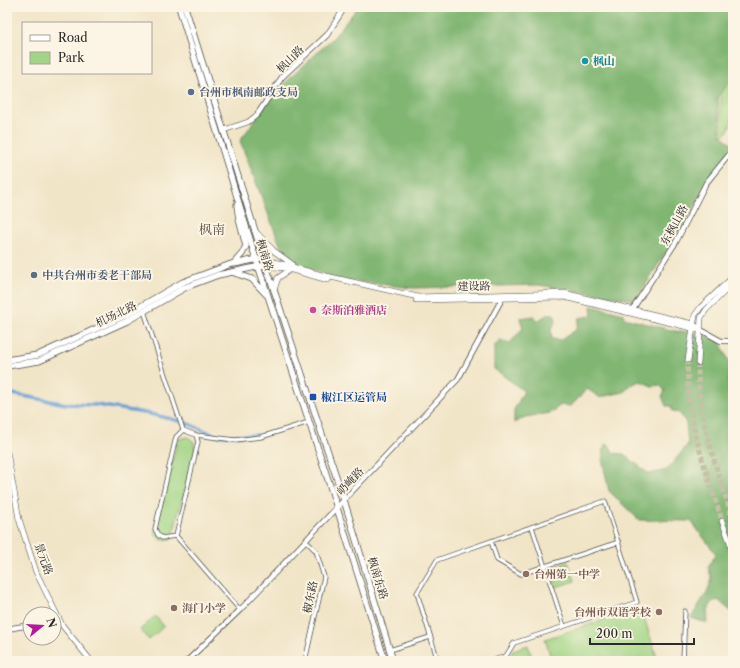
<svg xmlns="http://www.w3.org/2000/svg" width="740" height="668" font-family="'Libre Caslon Text','Noto Serif SC',serif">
  <rect width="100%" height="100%" fill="#fcf5e5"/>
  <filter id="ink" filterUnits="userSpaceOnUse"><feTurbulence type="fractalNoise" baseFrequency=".025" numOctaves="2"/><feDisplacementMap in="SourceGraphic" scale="8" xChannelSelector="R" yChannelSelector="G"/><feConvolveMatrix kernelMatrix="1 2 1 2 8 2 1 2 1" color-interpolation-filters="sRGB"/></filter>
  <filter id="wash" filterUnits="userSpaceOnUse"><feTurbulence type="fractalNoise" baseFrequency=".012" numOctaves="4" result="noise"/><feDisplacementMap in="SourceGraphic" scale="16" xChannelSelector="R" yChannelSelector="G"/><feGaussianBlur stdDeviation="0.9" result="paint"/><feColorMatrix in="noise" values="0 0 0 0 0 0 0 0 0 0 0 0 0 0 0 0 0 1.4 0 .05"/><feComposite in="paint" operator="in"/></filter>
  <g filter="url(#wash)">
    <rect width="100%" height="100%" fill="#f1e5c8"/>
    <path fill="#a1d484" stroke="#668058" d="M733,58C733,75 738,127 723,136L721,133V97L709,76Z
      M188,437L194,442L195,450L173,535L171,539L162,540L155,535V531L177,442L179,439Z
      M568,562L575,581L556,587L550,569Z
      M641,608L658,661H552L545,639Z
      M155,616L164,626L149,640L140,630Z
      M528,645L533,661H508L513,650Z"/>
    <path fill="#80b672" stroke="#56704e" d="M358,7H733V78L718,96L720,134L733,145L636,300L539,285L413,288L336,279L286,260L240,141L274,93L334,37Z
      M591,306L624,314V318L675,331L701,333L720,342L730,364L727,391L733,392V613L718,600C706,605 709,612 707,623L691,618L707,592L712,579L708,567L716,554L691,521L639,520L609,491L602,459L605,444L610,446L613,453L624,454L649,474L667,470L688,444L686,423L679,412L672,411L671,406H666L662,396L665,391L660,385L652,386L640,381L631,385L624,392L605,396L601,398L587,389L571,406L561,405L550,413L525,417L514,423V410L524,391L494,369V347L500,340L510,343L523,328L520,318L534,316L537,321L548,314H554L556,320L551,330L552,339L561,340L577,329L579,318L592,316Z"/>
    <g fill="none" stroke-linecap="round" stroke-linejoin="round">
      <path stroke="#669fd5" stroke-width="3.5" d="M7,393L66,404L97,405L150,414L184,422L218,436L262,435"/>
    </g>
  </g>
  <g filter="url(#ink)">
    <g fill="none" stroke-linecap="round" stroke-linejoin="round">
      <path stroke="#c9c0a9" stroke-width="5" stroke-dasharray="5 2.5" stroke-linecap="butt" d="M688,360C684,416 706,469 722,521
        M698,363C697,416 717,468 732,518"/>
      <defs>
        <path id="minor" d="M144,311L183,430L176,437L155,529L158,535L162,538L176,536L240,610
          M196,435L235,440L261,437L309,422
          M532,527L564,626
          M176,536L198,442L196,435L183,430
          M491,541L497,560L521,574L619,542
          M390,650L430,637
          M305,661L324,577L316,551L306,541
          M438,661L417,593L437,560L605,501L637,602L514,643L506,656L491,661
          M683,661L685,611"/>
        <path id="tertiary" d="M224,130L248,122L257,115L282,77L327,35L345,7
          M632,310L676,242L706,183L733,150
          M701,330L721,341H733
          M7,629L30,625
          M187,661L240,610L458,379L503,297"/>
        <path id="secondary" d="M255,231L274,251L292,264
          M263,259L322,275L418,297L564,293L672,319L693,324L701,330
          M266,266L285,268L328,280
          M274,290L278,278L291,269
          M416,300L564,297L700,330
          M688,360L695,315L701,307L733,277
          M698,363L701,318L706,310L733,283
          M7,452L19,519L36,572L62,625L91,661
          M732,518L733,521
          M722,521L732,548"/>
        <path id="primary" d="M179,7L256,259L331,489L385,661
          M185,7L266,266L344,500L393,661
          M234,264L258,259
          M232,272L252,279L266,294
          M7,360L38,355L124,316L183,282L234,263L242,254L246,246L239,219L237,205
          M7,366L39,361L127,321L186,287L218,275L261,266"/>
      </defs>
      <use href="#minor" stroke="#494743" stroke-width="5"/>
      <use href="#tertiary" stroke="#494743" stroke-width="6"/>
      <use href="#secondary" stroke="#494743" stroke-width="6"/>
      <use href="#primary" stroke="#494743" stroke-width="7"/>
      <use href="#minor" stroke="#fff" stroke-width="3.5"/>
      <use href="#tertiary" stroke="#fff" stroke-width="4.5"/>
      <use href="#secondary" stroke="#fff" stroke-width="5"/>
      <use href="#primary" stroke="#fff" stroke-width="5.5"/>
    </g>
  </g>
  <circle fill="#0f9aa8" stroke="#fcf5e5" stroke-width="1.5" cx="585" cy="61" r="4"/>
  <g fill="#5c6f8a" stroke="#fcf5e5" stroke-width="1.5">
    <circle cx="191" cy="92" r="4"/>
    <circle cx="34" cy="275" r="4"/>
  </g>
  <circle fill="#d1479c" stroke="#fcf5e5" stroke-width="1.5" cx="313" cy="310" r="4"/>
  <rect fill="#1a4fb4" stroke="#fcf5e5" stroke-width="1.5" x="309" y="393" width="8" height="8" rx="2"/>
  <g fill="#8d6e63" stroke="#fcf5e5" stroke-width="1.5">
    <circle cx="526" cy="574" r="4"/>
    <circle cx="174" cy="608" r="4"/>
    <circle cx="659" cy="612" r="4"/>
  </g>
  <g text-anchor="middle" stroke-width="4" stroke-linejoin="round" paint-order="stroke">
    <g font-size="11" fill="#2b2b2b" stroke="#fcf5e5">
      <text transform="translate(290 59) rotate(-45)" y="4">枫山路</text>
      <text transform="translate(674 225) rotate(-61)" y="4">东枫山路</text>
      <text transform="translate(265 255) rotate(73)" y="4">枫南路</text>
      <text transform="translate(474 286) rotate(-1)" y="4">建设路</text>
      <text transform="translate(116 314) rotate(-26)" y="4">机场北路</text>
      <text transform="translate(350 481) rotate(-46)" y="4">屷崦路</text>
      <text transform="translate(44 559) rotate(70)" y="4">景元路</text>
      <text transform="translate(378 578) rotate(73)" y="4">枫南东路</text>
      <text transform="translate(310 597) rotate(-78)" y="4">椒东路</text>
    </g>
    <g font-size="11" font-weight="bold" fill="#0d838f" stroke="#fcf5e5" text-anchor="start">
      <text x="593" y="65">枫山</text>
    </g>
    <g font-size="11" font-weight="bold" fill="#4e5e75" stroke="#fcf5e5" text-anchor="start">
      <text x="199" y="96">台州市枫南邮政支局</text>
      <text x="42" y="279">中共台州市委老干部局</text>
    </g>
    <g font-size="11" font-weight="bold" fill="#b23c85" stroke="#fcf5e5" text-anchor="start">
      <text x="321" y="314">奈斯泊雅酒店</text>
    </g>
    <g font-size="11" font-weight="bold" fill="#164399" stroke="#fcf5e5" text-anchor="start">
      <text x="321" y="401">椒江区运管局</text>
    </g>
    <g font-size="11" font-weight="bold" fill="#785e54" stroke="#fcf5e5" text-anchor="start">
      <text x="534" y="578">台州第一中学</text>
      <text x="182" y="612">海门小学</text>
      <text x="651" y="616" text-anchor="end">台州市双语学校</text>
    </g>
    <g font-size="13" fill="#615447" stroke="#fcf5e5">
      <text x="212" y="234">枫南</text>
    </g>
  </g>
  <rect width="740" height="668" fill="none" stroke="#fcf5e5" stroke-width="24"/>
  <rect x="22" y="22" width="130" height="52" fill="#fcf5e5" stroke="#a8a49b"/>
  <rect x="30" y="35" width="20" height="6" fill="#ffffff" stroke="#a8a49b"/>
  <text x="58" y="42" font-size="12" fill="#2b2b2b">Road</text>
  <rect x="30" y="52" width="20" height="12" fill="#a1d484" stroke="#a8a49b"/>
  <text x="58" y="62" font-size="12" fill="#2b2b2b">Park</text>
  <g transform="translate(42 626) rotate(72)"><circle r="19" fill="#fcf5e5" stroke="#a8a49b"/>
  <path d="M0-3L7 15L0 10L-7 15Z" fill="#b5179e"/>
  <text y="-6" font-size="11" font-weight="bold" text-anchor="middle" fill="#2b2b2b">N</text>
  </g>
  <path d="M590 638v6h104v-6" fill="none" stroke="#2b2b2b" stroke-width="2"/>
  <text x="596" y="638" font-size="12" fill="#2b2b2b" stroke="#fcf5e5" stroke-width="3" paint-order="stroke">200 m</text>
</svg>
